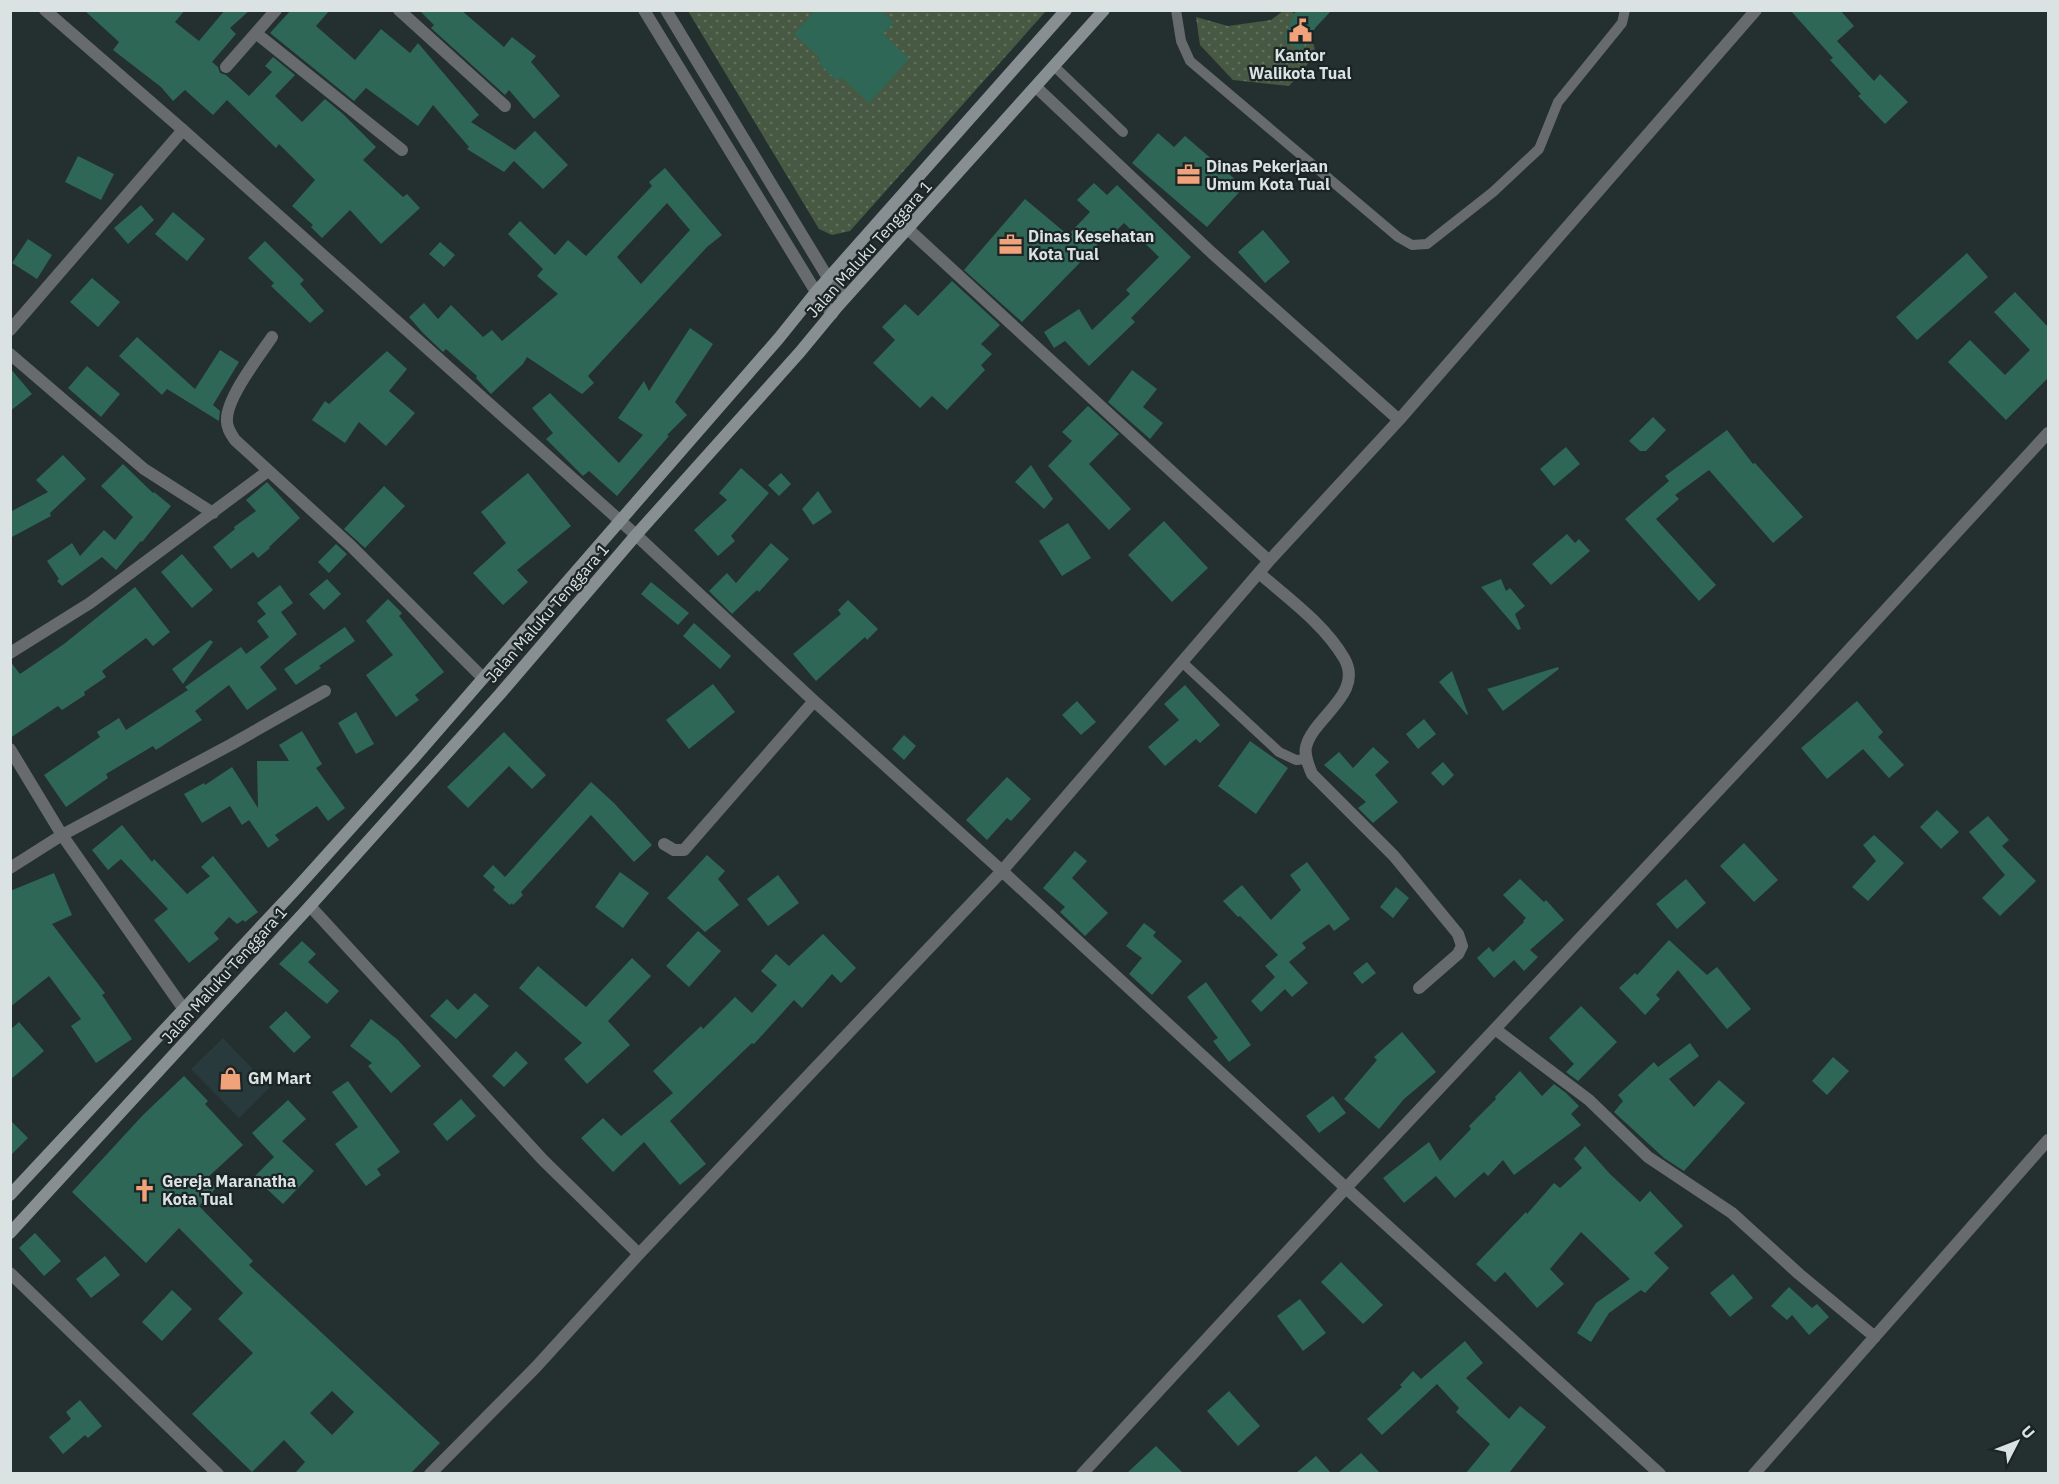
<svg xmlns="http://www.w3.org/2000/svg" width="2059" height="1484" font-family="'IBM Plex Sans',sans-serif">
  <defs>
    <pattern id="grass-dots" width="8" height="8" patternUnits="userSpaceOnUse" patternTransform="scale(1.5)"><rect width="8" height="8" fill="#475943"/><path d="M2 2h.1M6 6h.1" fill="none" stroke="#61715e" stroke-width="1.8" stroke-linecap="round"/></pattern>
  </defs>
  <rect width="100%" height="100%" fill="#242f2f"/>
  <path fill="#293a3c" d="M223,1038L270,1087L239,1118L191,1069Z"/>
  <path fill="url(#grass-dots)" d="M688,11H1046L850,231L832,235L819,229Z
    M1283,11H1291L1295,14L1284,37L1286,43L1311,34L1316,54L1289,86L1233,80L1200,45L1196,17L1228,26L1271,20Z"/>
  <path fill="#2f6756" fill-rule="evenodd" d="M84,10H185L175,22L199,41L225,10H250L230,28L236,34L212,62L218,67L220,73L226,75L249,96L272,72L265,66L273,57L295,75L275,96L302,122L325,99L343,114L376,147L363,160L403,197L407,194L420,208L381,244L350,210L322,238L311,227L313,225L292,206L315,180L279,144L276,148L227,100L213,115L185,90L173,101L161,87L113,50L119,42Z
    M291,10H330L316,26L355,60L381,29L410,53L418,43L479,115L471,122L515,150L535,131L568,165L543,189L514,161L504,172L467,149L469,147L433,105L418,126L366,88L354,101L270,33Z
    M419,10H461L504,47L512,37L536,56L531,62L560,96L534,119L509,90L505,95L431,28L434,25Z
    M816,10H881L894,23L883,34L909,59L869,103L841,77L837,81L818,62L821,59L794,34Z
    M1296,10H1332L1316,27L1301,50L1286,43L1284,37Z
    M1790,10H1840L1854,26L1837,41L1874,81L1880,74L1908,102L1885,124L1858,96L1861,94L1830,60L1833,58Z
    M1158,133L1174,147L1185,136L1244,187L1207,227L1132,163Z
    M78,156L114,174L101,200L65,182Z
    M665,168L722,235L707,247L588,376L594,383L582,394L527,357L523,364L491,394L476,378L477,376L446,349L443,352L423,333L409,317L424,303L438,319L451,305L483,337L492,330L502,341L558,294L537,276L543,269L508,234L520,221L555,255L568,240L586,256L652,186L649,182ZM667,203L690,230L641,284L617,257Z
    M1094,183L1107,195L1117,185L1191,257L1131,318L1135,322L1089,366L1065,341L1054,348L1044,332L1079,309L1092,330L1130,294L1126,290L1159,257L1124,223L1106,241L1103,239L1022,322L964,270L1025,199L1068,235L1090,212L1077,200Z
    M141,205L154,220L128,244L114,228Z
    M173,212L205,239L187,261L155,234Z
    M1263,230L1290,262L1265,283L1238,252Z
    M28,239L52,255L37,279L12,263Z
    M265,241L304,280L300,284L324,311L310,323L271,286L274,283L248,258Z
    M440,242L455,255L444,267L429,254Z
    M1967,253L1988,277L1917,340L1896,317Z
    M92,278L120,302L98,327L70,302Z
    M952,281L1000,325L981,344L992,354L981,365L985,370L947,410L932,396L920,408L873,363L895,340L882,327L905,304L918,316Z
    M2015,292L2049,328V377L2006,420L1948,362L1970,340L2005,375L2030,350L1994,312Z
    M690,328L713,344L675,402L687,415L667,435L669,436L617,496L589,471L583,476L546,439L553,433L532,408L550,393L619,463L643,435L618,418L644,381L649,391Z
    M137,337L195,389L220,350L239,362L213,405L220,411L219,421L167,389L162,395L119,356Z
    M387,351L407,369L389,391L415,413L386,446L359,422L345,443L312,420L325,401L329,404Z
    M87,366L120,394L101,417L68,388Z
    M10,368L32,394L10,411Z
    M1132,370L1157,389L1143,407L1163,423L1150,439L1108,402Z
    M1088,406L1119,434L1089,464L1131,509L1109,530L1048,466L1072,441L1062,432Z
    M1653,417L1666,430L1646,451H1640L1629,441Z
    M1727,430L1753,464L1755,463L1803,517L1773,543L1709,470L1675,495L1679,499L1656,519L1716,585L1699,601L1625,519L1669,481L1665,476Z
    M1566,447L1580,464L1554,486L1540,469Z
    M63,455L86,479L50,513L51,516L10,538V512L48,492L36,480Z
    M123,464L153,493L154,492L171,506L142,542L141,541L116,570L102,557L62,586L57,581L59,579L47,561L72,543L80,556L104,530L115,540L133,517L101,486Z
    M1031,465L1053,499L1044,509L1015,482Z
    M741,468L769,493L731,536L735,541L718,556L694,530L727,500L719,493Z
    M528,473L571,526L517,570L528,582L503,605L473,573L506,543L481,512Z
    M781,473L791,484L779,496L768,485Z
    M267,482L300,518L269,547L270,548L258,558L253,552L231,569L213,547L235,529L234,527L256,511L246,500Z
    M384,486L405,506L365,548L344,529Z
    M818,491L832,512L813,525L802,509Z
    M1164,521L1208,568L1172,602L1128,555Z
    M1068,523L1091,558L1062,576L1039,541Z
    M1567,534L1575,543L1579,539L1590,551L1551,585L1532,564Z
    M771,543L789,559L759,592L757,590L732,614L709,591L727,573L736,583Z
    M336,544L347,554L329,573L318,562Z
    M182,554L213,590L192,608L161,572Z
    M327,579L341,594L324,610L309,594Z
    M1501,579L1506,591L1510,588L1525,606L1515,614L1521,629L1518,630L1481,587Z
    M651,582L689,613L678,625L641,594Z
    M280,585L293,603L281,612L297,634L260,667L277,689L247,710L229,685L195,711L202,720L156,750L153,746L106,774L108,778L66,807L44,775L100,737L97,732L119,718L126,730L188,690L185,687L241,647L246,654L269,637L257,621L266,614L257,603Z
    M135,587L170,632L153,646L146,638L102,671L106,677L84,692L85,695L62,710L58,706L10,738V661L20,674L64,644Z
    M388,599L402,613L399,616L444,672L415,695L419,700L396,717L366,675L393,655L366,621Z
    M848,600L878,629L867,640L865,637L816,681L793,654L841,614L838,610Z
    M694,623L731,656L720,669L683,636Z
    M345,627L355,641L319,666L321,668L296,685L284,669Z
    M210,640L213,642L183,684L172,669Z
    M1558,667L1559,669L1503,711L1487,689Z
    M1452,671L1468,714L1467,715L1439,682Z
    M713,684L735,712L689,749L666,720Z
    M1185,685L1220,725L1200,743L1196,739L1165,766L1148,747L1179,720L1164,704Z
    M1077,701L1096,722L1081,735L1062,715Z
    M1857,701L1883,732L1878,737L1904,765L1889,778L1863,749L1827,779L1801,748Z
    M356,712L374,744L356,754L338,723Z
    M1424,719L1436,734L1418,749L1406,734Z
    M302,731L322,764L316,768L345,808L328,821L317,806L275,835L279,840L268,848L249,820L242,825L230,806L202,823L184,794L204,783L205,785L232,767L258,808L257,761H289L279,745Z
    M504,732L546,775L532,789L509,766L468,808L447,787Z
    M904,735L916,746L904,760L892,749Z
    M1250,741L1288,768L1256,814L1218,786Z
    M1373,747L1389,762L1375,775L1398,802L1373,823L1358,808L1366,802L1324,765L1339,752L1353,768Z
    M1443,762L1454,775L1443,786L1431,773Z
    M1007,777L1031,799L1011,821L1007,818L987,840L966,820Z
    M591,782L614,803L652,845L634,862L591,815L521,892L523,895L513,905L512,903L510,905L493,890L495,887L483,876L493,865L505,877Z
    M1937,810L1959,832L1941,849L1920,827Z
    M1988,816L2009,840L2002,846L2036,881L2000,916L1982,898L2005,875L1969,832Z
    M122,825L152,862L154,859L187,894L210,876L201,867L213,856L258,912L245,922L243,920L237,924L229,917L214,933L219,939L189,963L154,920L168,909L121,859L108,870L92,850Z
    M1874,835L1904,863L1868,901L1852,887L1876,861L1863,845Z
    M1744,843L1778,880L1754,902L1720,866Z
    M1075,851L1087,861L1072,878L1108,913L1085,936L1060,912L1065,907L1043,888Z
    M707,855L725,871L718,879L739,905L705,932L667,898Z
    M1307,862L1350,919L1334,931L1329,924L1302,943L1306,948L1289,962L1308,983L1292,997L1285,989L1261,1012L1251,1001L1275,977L1265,966L1278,955L1240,916L1238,917L1223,901L1242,885L1271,920L1301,890L1290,875Z
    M620,872L649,893L623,928L595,907Z
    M54,873L72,915L52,924L105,993L102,995L132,1039L96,1063L71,1026L81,1019L49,976L10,1007V891Z
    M778,875L799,903L768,926L747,899Z
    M1520,879L1544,902L1546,900L1564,920L1530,950L1538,957L1524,971L1514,960L1494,978L1477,958L1489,947L1493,952L1524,922L1523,921L1526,918L1503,895Z
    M1686,879L1706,903L1677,929L1656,904Z
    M1396,887L1409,898L1393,918L1380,907Z
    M1144,923L1156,932L1153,936L1182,961L1152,995L1129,974L1142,958L1126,946Z
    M698,931L721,951L689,987L666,966Z
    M823,934L856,968L841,983L832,974L802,1008L794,1000L754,1044L752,1043L670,1121L706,1164L680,1185L644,1142L613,1172L581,1138L603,1118L621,1136L673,1093L653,1071L701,1026L703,1029L735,997L752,1013L777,985L761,971L776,954L789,966Z
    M1669,940L1707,975L1717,967L1751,1009L1727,1029L1678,970L1656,995L1660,999L1645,1015L1619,988L1635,973L1637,975Z
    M302,941L316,954L308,962L339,991L327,1004L279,964Z
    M632,958L651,976L608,1021L630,1045L587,1084L564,1059L582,1043L519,988L538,966L586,1007Z
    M1367,962L1376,973L1362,984L1353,973Z
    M1206,982L1251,1045L1229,1062L1213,1041L1218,1038L1187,997Z
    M475,993L489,1006L456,1039L430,1016L447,999L458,1010Z
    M1581,1006L1617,1042L1578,1081L1566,1072L1574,1064L1549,1038Z
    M286,1011L311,1037L294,1053L269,1027Z
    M371,1019L398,1040L421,1066L391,1093L368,1066L372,1063L350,1046Z
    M19,1022L44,1051L10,1080V1030Z
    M1402,1032L1436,1072L1404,1099L1379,1129L1344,1099L1377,1060L1374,1057Z
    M1690,1043L1699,1056L1669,1079L1694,1107L1719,1080L1745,1103L1684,1171L1664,1158L1614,1112L1623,1101L1618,1095L1654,1062L1658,1067Z
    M516,1051L528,1063L504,1087L492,1076Z
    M1833,1057L1849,1071L1827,1095L1812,1081Z
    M1520,1071L1542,1096L1554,1084L1566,1093L1579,1106L1571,1114L1581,1125L1514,1175L1503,1160L1488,1176L1484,1172L1455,1198L1436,1176L1404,1203L1383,1178L1429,1142L1440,1161L1471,1129L1469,1126L1496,1099L1495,1097Z
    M184,1076L208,1101L205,1104L243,1145L207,1178L216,1188L199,1206L253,1261L249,1265L440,1443L411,1473H295L305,1462L284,1440L252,1472L192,1414L253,1353L218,1319L243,1293L179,1228L146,1263L72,1192L143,1115ZM332,1391L354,1412L332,1435L310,1413Z
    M348,1081L400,1152L377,1169L381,1175L366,1186L335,1144L358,1127L332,1092Z
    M1333,1096L1346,1113L1319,1133L1306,1116Z
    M461,1099L476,1116L447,1141L433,1124Z
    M288,1100L306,1119L282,1141L314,1171L283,1204L254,1177L274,1157L252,1133Z
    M10,1120L28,1138L10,1156Z
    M1585,1146L1610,1174L1640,1202L1650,1191L1683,1226L1654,1253L1669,1268L1645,1293L1641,1290L1609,1313L1591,1342L1577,1333L1596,1303L1630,1279L1581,1232L1550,1269L1564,1284L1537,1308L1505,1272L1495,1282L1476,1264L1526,1212L1527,1214L1554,1183L1560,1188L1582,1168L1574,1159Z
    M35,1233L61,1261L44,1276L19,1248Z
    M105,1256L120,1275L91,1298L76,1279Z
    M1341,1262L1383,1305L1363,1324L1321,1282Z
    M1733,1274L1753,1298L1730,1317L1710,1293Z
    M1789,1287L1812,1308L1817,1304L1829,1317L1809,1335L1792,1315L1787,1320L1771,1306Z
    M172,1290L192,1309L162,1341L142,1322Z
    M1300,1299L1326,1333L1303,1351L1277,1316Z
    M1465,1341L1483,1363L1466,1378L1509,1419L1520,1406L1546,1427L1509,1473H1466L1490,1444L1456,1412L1459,1408L1437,1384L1382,1435L1367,1419L1402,1387L1400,1385L1413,1371L1421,1379Z
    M1229,1391L1260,1426L1238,1446L1207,1411Z
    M80,1400L102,1426L88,1438L85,1435L63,1454L49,1437L71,1419L66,1412Z
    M1156,1446L1183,1473H1127Z
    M1361,1453L1380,1473H1338Z
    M1316,1456L1331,1473H1296Z"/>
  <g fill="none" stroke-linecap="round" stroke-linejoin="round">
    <path stroke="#676b6e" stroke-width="10" d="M1176,10L1181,41L1190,61L1398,237L1412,245L1427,244L1493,192L1539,149L1558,102L1622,23L1625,10
      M1055,67L1123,132
      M1182,662L1279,752L1296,760L1307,759"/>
    <path stroke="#676b6e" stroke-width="12" d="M399,10L505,106
      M257,34L402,150
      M226,67L276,10
      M1036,87L1212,253L1399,420
      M908,229L1269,561
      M10,330L183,130
      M272,337C260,355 227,397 227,419C226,427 231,434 235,440L351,546L482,677
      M10,354L144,469L213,513
      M1259,573C1289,599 1324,624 1344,658C1365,694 1313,717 1306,747C1304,756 1309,766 1312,774L1394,856L1458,934L1462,946L1458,954L1419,988
      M10,653L90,603L268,471
      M10,749L62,835L232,744L325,691
      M664,844L674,850H684L814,701
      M10,868L62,835L183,1008
      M310,906L543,1160L639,1254
      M1495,1029L1589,1100L1648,1157L1732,1213L1799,1274L1875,1337
      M430,1474L536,1367L639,1254L1002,871L814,701L636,535
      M1082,1474L1346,1188L1002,871L1269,561L1399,420L1756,10
      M1660,1474L1346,1188L1790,714L2048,433
      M1754,1474L2048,1140"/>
    <path stroke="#676b6e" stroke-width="12" d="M45,10L183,130L636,535
      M644,10L816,292L832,314
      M666,10L828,278L845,298
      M10,1273L218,1474"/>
    <path stroke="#888f93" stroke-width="12" d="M10,1195L295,890L413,759L779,338L816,292L1066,10
      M10,1233L310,906L500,694L636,535L800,352L838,306L1104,10"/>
  </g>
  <defs>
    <symbol id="civic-bare" viewBox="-9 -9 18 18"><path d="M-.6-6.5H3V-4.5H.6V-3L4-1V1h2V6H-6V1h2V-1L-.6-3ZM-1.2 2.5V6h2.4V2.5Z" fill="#f0a27a" stroke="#1b2525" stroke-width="2.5" paint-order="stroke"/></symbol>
    <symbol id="office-bare" viewBox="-9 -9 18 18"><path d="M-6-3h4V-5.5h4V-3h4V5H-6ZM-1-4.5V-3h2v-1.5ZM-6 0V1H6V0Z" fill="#f0a27a" stroke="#1b2525" stroke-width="2.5" paint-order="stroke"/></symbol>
    <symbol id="shop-bare" viewBox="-9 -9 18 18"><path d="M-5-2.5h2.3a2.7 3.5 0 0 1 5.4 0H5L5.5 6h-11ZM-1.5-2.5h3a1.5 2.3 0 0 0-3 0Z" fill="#f0a27a" stroke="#1b2525" stroke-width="2.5" paint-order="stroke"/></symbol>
    <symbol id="church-bare" viewBox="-9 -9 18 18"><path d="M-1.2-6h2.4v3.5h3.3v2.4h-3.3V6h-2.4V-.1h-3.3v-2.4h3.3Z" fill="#f0a27a" stroke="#1b2525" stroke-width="2.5" paint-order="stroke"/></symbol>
  </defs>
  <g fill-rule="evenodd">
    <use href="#civic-bare" x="1284" y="14" width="33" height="33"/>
    <use href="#office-bare" x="1172" y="158" width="33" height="33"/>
    <use href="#office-bare" x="994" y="228" width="33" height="33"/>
    <use href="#shop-bare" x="214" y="1062" width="33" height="33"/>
    <use href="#church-bare" x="128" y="1174" width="33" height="33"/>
  </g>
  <g text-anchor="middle" stroke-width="4.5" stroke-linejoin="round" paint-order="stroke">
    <g font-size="16" font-weight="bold" fill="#dbe2e2" stroke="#1b2525" text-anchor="start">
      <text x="1300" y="61" text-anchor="middle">Kantor<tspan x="1300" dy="18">Walikota Tual</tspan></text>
      <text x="1206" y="172">Dinas Pekerjaan<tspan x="1206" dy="18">Umum Kota Tual</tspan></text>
      <text x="1028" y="242">Dinas Kesehatan<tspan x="1028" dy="18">Kota Tual</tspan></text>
      <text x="248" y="1084">GM Mart</text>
      <text x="162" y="1187">Gereja Maranatha<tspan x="162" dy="18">Kota Tual</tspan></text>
    </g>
    <g font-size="16" fill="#dbe2e2" stroke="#1b2525">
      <text transform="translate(869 249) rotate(-48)" y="6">Jalan Maluku Tenggara 1</text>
      <text transform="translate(547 613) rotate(-49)" y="6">Jalan Maluku Tenggara 1</text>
      <text transform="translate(224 975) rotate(-48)" y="6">Jalan Maluku Tenggara 1</text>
    </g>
  </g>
  <rect width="2059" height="1484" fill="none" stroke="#dbe2e2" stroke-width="24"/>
  <g transform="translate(2017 1442) rotate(48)" stroke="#1b2525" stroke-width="4.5" paint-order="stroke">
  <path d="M0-4.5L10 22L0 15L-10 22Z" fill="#dbe2e2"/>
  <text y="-9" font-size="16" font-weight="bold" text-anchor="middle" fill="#dbe2e2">U</text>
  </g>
</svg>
